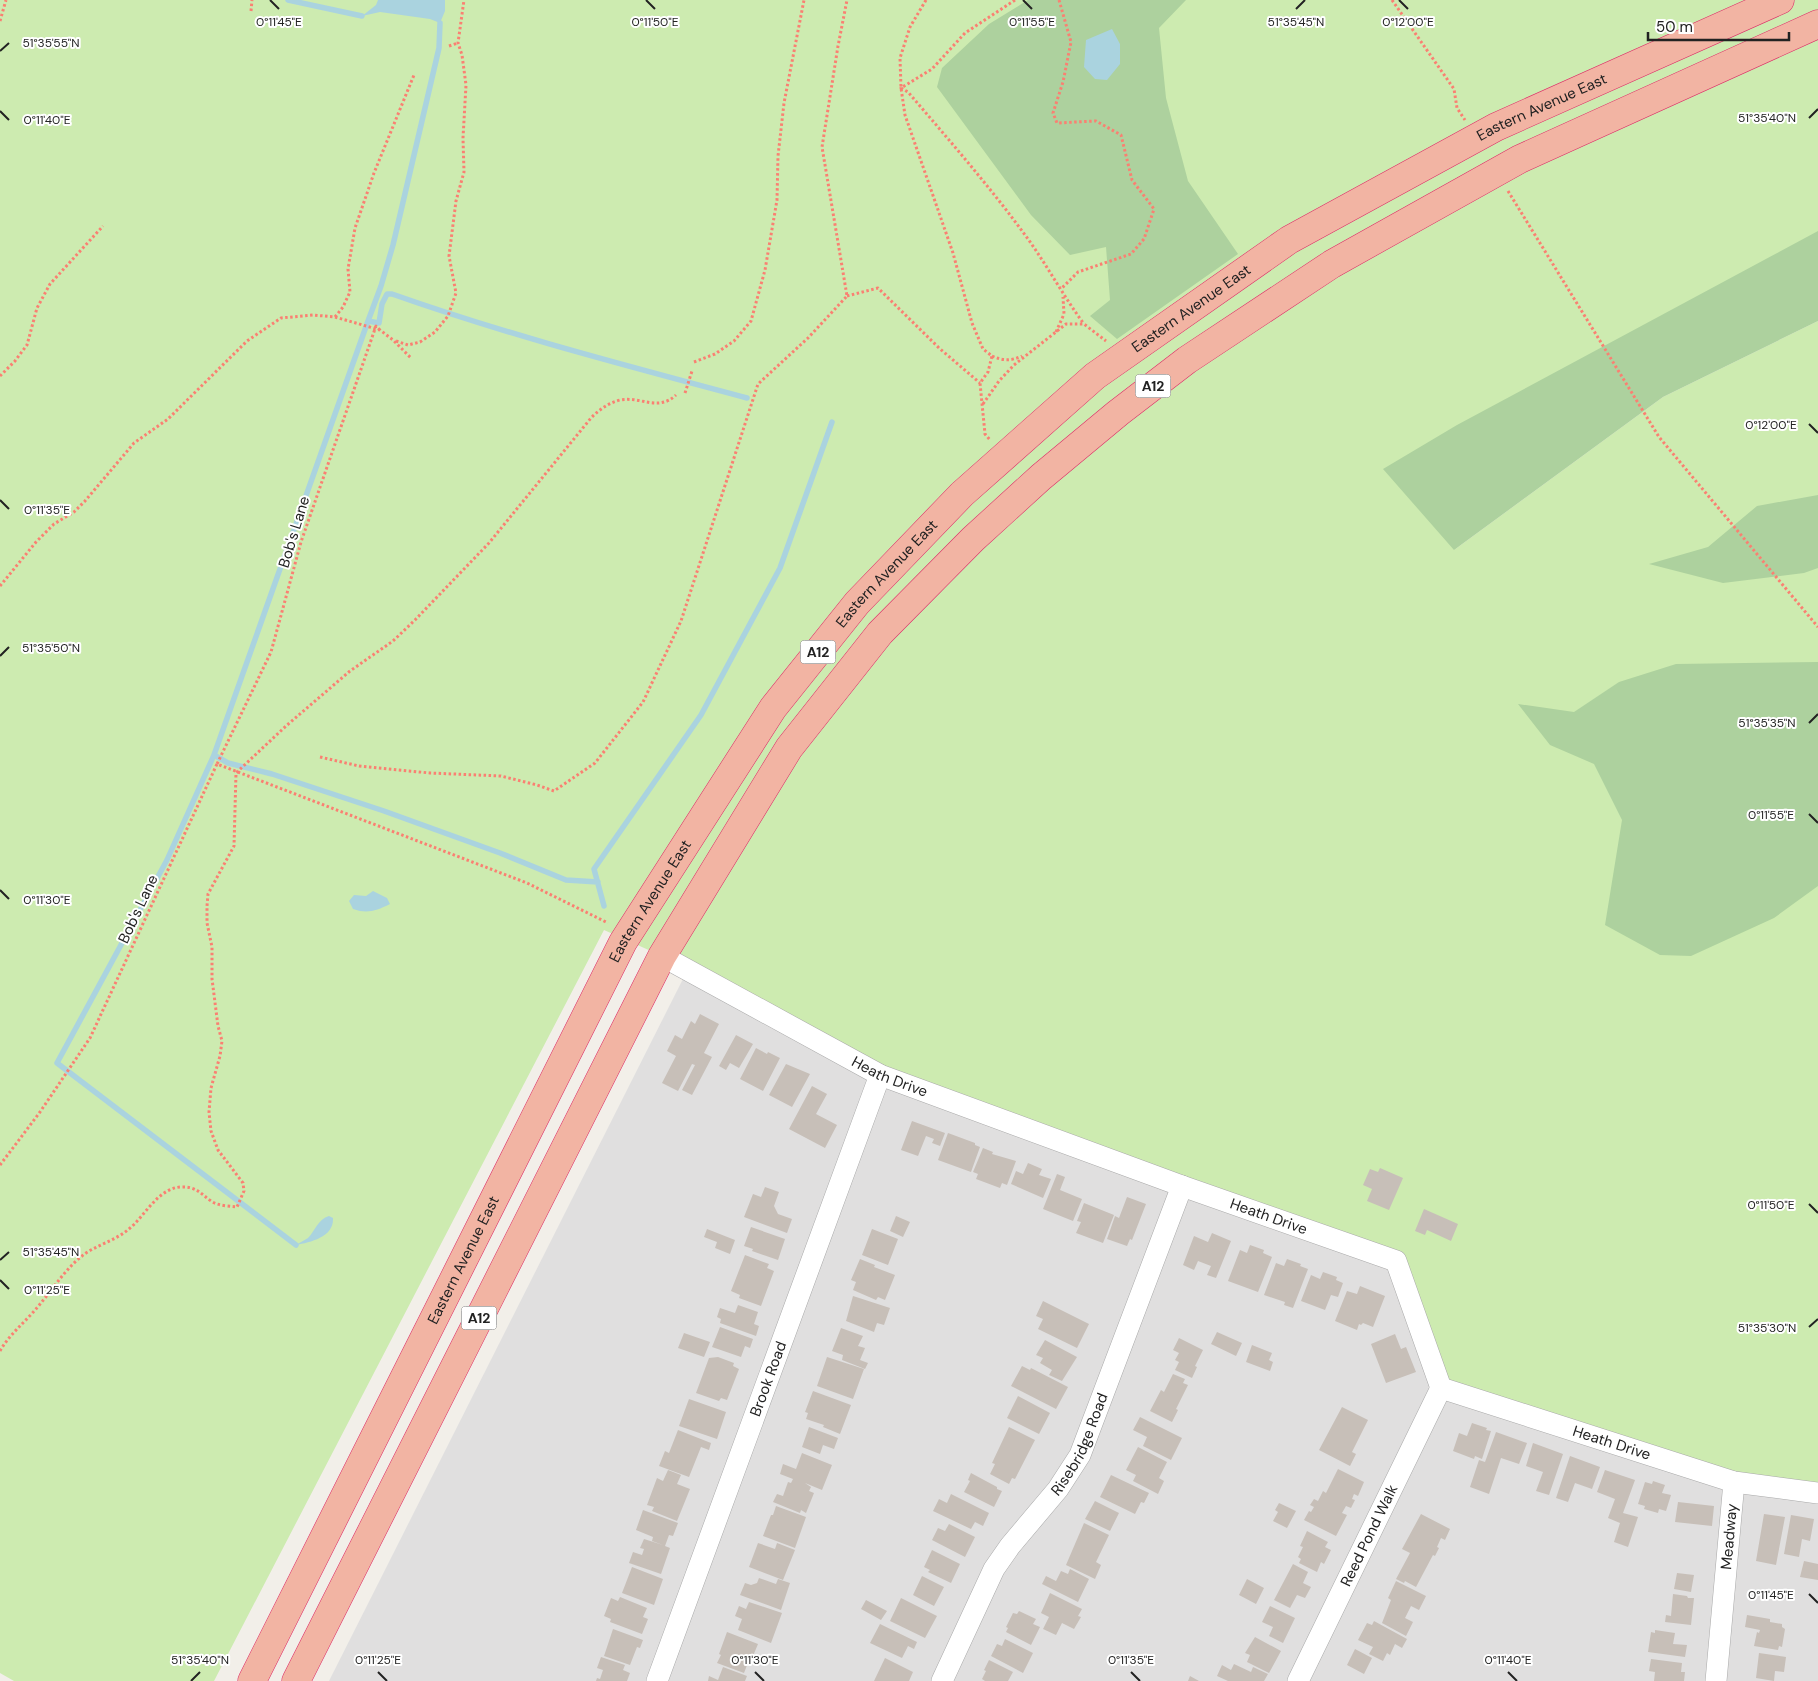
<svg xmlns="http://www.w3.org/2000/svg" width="1818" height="1681" font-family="'DM Sans',sans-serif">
  <rect width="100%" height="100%" fill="#f2efe9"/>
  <path fill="#e0dfdf" d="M688,969L1396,1261L1818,1493V1681H329Z"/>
  <path fill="#cdebb0" d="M0,0H1818V232L1454,550L1663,397L1818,321V1493L1734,1482L1441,1388L1396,1261L880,1075L662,956L604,930L214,1681H14L0,1673Z"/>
  <path fill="#add19e" d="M1028,0H1186L1159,28L1166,98L1188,181L1238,254L1117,339L1090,316L1110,300L1106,247L1070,255L1031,215L937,87L942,68L989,24Z
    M1818,231V321L1663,397L1454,550L1383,469L1457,425Z
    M1818,495V568L1804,573L1723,583L1649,564L1708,547L1757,506Z
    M1818,662V886L1774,918L1691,956L1660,955L1605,925L1622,820L1594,764L1550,745L1518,704L1574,712L1619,682L1676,664Z"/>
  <path fill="#aad3df" d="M378,0H445V11L440,23L430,19L380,12L362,16L376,5Z
    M1112,29L1120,44V64L1107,80L1095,79L1084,67L1086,40Z
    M373,891L387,898L390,904C376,911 367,914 353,909L349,901L354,895L366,896Z
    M329,1216L333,1218C334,1237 311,1242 296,1245C300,1243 304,1240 308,1238C315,1231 318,1219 329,1216Z"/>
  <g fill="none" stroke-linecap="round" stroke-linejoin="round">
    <path stroke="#aad3df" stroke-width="5.5" d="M288,0L362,16
      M440,23L439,48L393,245L381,286L368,321L379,323L382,304L387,294H392C508,335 628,366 747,398
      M368,321L214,755L228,763L272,774L384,811L500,853L566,880L598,882
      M214,755L167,860L57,1063L296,1245
      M604,906L594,869L701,715L780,568L832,422"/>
  </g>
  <path fill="#c7bfb8" d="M700,1014L719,1024L704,1053L712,1057L692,1095L682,1090L695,1065L692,1064L678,1091L662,1083L676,1056L667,1051L675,1035L682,1039L691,1021L695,1024Z
    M736,1035L753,1044L739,1068L730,1063L726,1070L719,1066Z
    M756,1048L767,1054L768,1052L780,1058L763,1091L740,1079Z
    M786,1064L810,1074L792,1107L769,1095Z
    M812,1086L827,1094L816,1114L837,1125L825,1148L789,1129Z
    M912,1121L945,1133L940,1146L932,1143L934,1139L926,1136L918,1156L901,1150Z
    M948,1133L975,1143V1145L980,1147L971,1172L938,1160Z
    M983,1148L993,1152L992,1154L1016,1161L1007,1185L1002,1183L1000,1188L976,1179L978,1174L973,1172Z
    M1028,1163L1042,1169L1039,1175L1051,1179L1043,1198L1011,1184L1016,1171L1023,1174Z
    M1380,1168L1403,1178L1389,1210L1367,1201L1372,1189L1363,1185L1370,1169L1378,1172Z
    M1057,1174L1065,1177L1060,1190L1082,1199L1073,1221L1043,1209Z
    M765,1187L779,1192L774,1206L778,1214L792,1219L787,1233L744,1217L753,1194L761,1197Z
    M1127,1197L1146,1204L1132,1240L1130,1239L1127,1246L1107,1239L1115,1216L1119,1218Z
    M1084,1203L1114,1215L1103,1243L1076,1233L1081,1222L1077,1221Z
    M1424,1209L1458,1224L1451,1241L1427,1230L1425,1235L1415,1231Z
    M896,1216L910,1222L903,1237L890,1231Z
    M751,1227L785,1239L778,1260L752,1251L753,1249L744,1246Z
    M707,1229L735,1240L730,1254L715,1248L717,1242L704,1237Z
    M872,1229L898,1239L888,1265L862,1255Z
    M1212,1233L1231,1241L1216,1278L1207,1275L1211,1266L1198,1261L1194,1270L1183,1265L1194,1236L1208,1242Z
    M1250,1245L1264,1250L1263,1253L1272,1257L1258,1292L1228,1281L1240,1250L1247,1253Z
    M745,1255L769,1264L767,1268L774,1271L761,1306L739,1298L740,1295L731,1291Z
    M860,1259L875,1265L874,1267L895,1275L885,1300L878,1297L876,1300L853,1290L856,1282L851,1280Z
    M1287,1259L1301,1264L1300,1266L1308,1269L1293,1308L1284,1305L1285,1302L1264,1295L1276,1263L1284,1266Z
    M1323,1272L1337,1277L1336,1280L1343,1283L1338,1297L1331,1295L1325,1310L1301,1301L1311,1275L1320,1279Z
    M1360,1286L1385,1296L1373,1327L1363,1323L1361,1325L1359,1324L1357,1330L1335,1321L1347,1291L1357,1294Z
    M853,1296L890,1308L884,1325L877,1323L874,1332L846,1321Z
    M1043,1301L1089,1324L1077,1348L1038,1329L1043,1319L1036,1316Z
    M738,1305L758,1312L754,1324L759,1326L756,1336L720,1323L721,1319L717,1317L720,1308L735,1313Z
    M720,1327L753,1339L750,1348L745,1346L741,1357L712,1347Z
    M841,1328L863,1336L858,1346L865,1348L860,1360L868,1363L865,1369L842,1360L843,1355L832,1351Z
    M1217,1332L1242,1343L1236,1356L1211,1344Z
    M684,1333L710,1342L704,1357L678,1348Z
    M1395,1334L1401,1349L1406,1347L1416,1372L1386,1383L1371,1344Z
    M1179,1338L1203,1350L1195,1366L1197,1367L1192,1378L1175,1370L1179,1362L1175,1360L1179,1353L1173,1350Z
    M1045,1340L1077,1357L1062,1381L1049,1375L1052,1370L1040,1363L1043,1358L1036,1355Z
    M1252,1345L1272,1353L1269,1360L1273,1362L1270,1371L1246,1362Z
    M718,1357L734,1363L733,1366L739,1369L727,1400L721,1398L719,1401L696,1393L709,1358Z
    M827,1357L864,1369L853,1399L817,1386Z
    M1022,1366L1030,1370L1031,1368L1068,1387L1056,1409L1011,1386Z
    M1173,1374L1185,1379L1183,1383L1188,1385L1176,1409L1178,1410L1172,1422L1150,1411L1161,1390L1164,1392Z
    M813,1391L851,1405L840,1434L823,1427L824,1425L806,1419L808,1413L805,1412Z
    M1018,1396L1050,1413L1039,1434L1007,1418Z
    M689,1399L726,1412L717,1439L679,1426Z
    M1342,1407L1368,1420L1352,1452L1356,1454L1350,1466L1319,1450Z
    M1140,1417L1182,1438L1171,1460L1143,1446L1147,1437L1133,1430Z
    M1472,1423L1487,1428L1486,1430L1491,1431L1482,1459L1475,1456L1474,1459L1453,1451L1459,1433L1467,1436Z
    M809,1427L838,1438L834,1449L823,1445L820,1454L802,1447Z
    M1009,1427L1035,1440L1015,1479L1012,1478L1009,1484L990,1474L995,1464L992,1463Z
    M678,1430L711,1443L709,1450L701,1447L689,1477L659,1466L665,1451L669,1453Z
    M1496,1432L1527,1443L1519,1464L1501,1458L1489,1494L1470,1487L1479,1460L1485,1462Z
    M1533,1443L1563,1454L1549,1495L1536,1491L1543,1472L1526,1466Z
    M1138,1447L1167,1462L1159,1478L1164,1481L1158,1494L1133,1481L1136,1475L1126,1470Z
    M802,1453L832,1465L822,1490L805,1483L811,1487L809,1491L814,1493L806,1513L801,1510L800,1513L773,1502L777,1494L783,1496L788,1482L791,1483L793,1479L780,1474L783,1464L796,1469Z
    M1570,1456L1600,1467L1592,1489L1575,1483L1568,1502L1556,1498Z
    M1338,1469L1364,1482L1358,1496L1354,1494L1352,1499L1355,1500L1351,1508L1346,1506L1342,1513L1347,1515L1336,1536L1304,1520L1309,1511L1311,1512L1314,1507L1310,1505L1314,1499L1318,1501L1323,1491L1326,1493Z
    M668,1470L681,1475L677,1484L690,1489L677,1521L652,1511L654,1507L647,1505L657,1478L663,1481Z
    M1605,1470L1635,1480L1623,1513L1638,1517L1628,1547L1614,1542L1620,1523L1608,1518L1615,1499L1597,1492Z
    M971,1473L997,1487V1489L1002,1491L994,1507L964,1492L970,1481L968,1480Z
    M1111,1475L1149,1493L1144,1503L1141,1502L1135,1514L1100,1497Z
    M1653,1481L1665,1485L1662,1493L1671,1495L1666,1511L1659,1509L1658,1513L1644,1509L1645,1506L1638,1504L1645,1482L1652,1484Z
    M951,1494L989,1513L983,1526L975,1522L971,1529L933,1511L939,1499L947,1503Z
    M1095,1501L1119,1513L1110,1531L1085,1519Z
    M1678,1502L1714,1506L1712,1526L1675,1522Z
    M1279,1503L1296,1511L1287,1528L1273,1521L1278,1512L1275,1510Z
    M776,1506L806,1517L795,1548L763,1536L771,1515H773Z
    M643,1510L678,1523L673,1536L669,1535L665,1546L670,1548L661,1574L629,1563L633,1552L642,1555L644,1549L640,1548L644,1539L663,1545L652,1541L653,1537L636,1530Z
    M1421,1514L1450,1529L1445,1540L1441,1538L1437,1547L1439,1548L1435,1556L1433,1555L1416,1587L1405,1581L1404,1583L1396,1579L1410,1553L1402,1549Z
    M1764,1514L1785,1517L1776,1565L1756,1561Z
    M1791,1515L1814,1519L1810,1541L1802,1539L1799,1557L1784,1554Z
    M1084,1523L1109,1535L1096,1562L1101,1565L1095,1579L1066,1565Z
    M949,1524L975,1537L965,1557L932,1540L938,1528L945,1531Z
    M1307,1531L1328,1542L1325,1547L1331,1550L1324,1564L1321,1562L1317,1572L1299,1563L1301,1559L1298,1557L1303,1547L1300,1546Z
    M758,1543L775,1549L777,1543L795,1550L783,1580L749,1567Z
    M932,1550L960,1564L951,1583L928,1572L930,1570L924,1567Z
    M1804,1561L1818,1564V1580L1800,1577Z
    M1293,1564L1308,1572L1303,1583L1311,1587L1305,1598L1297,1595L1290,1608L1274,1600Z
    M632,1567L663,1579L654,1605L622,1593Z
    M1070,1569L1089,1579L1078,1602L1042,1584L1046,1576L1056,1581L1061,1571L1068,1574Z
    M1677,1573L1694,1575L1691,1592L1674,1589Z
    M922,1576L944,1587L934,1606L913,1595Z
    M759,1578L776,1584L778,1579L790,1583L781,1610L740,1595L745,1583L751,1585L757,1583Z
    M1247,1579L1264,1588L1256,1604L1239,1595Z
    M1396,1581L1426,1596L1419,1610L1411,1606L1405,1618L1413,1622L1406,1636L1382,1623L1391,1600L1388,1598Z
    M1050,1593L1082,1609L1078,1616L1081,1617L1074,1629L1062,1623L1056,1635L1043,1629L1049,1617L1041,1613Z
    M1673,1594L1687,1596L1688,1598H1694L1691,1625L1665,1622L1666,1615L1671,1616Z
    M620,1597L647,1608L643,1617L648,1619L642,1634L610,1622L611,1619L604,1616L611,1598L618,1601Z
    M901,1598L937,1616L925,1638L890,1621Z
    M866,1600L887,1611L881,1620L861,1609Z
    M749,1602L782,1613L771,1643L738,1630L742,1619L735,1616L739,1606L746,1609Z
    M1270,1606L1295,1618L1283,1643L1269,1636L1273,1627L1262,1622Z
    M1019,1611L1036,1619L1033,1624L1040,1627L1031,1645L1006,1632L1008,1628L1006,1627L1013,1613L1017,1614Z
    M1747,1615L1770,1619V1622L1782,1624V1627L1785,1629L1782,1647L1779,1646L1778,1650L1754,1646L1757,1632L1759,1633L1760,1630L1745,1627Z
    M1374,1621L1407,1639L1402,1648L1395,1644L1390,1655L1387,1653L1383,1661L1369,1654L1373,1647L1358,1640L1367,1623L1372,1625Z
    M880,1624L917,1642L914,1649L908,1646L902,1658L870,1643Z
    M613,1629L643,1640L640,1648L637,1647L630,1665L604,1656Z
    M1655,1630L1675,1633L1673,1644L1687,1645L1685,1657L1648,1652L1651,1632L1655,1633Z
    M727,1632L758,1644L753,1656L751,1655L744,1673L717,1663L721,1655L719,1654Z
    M1255,1637L1281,1651L1269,1673L1247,1662L1250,1655L1245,1653Z
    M1005,1639L1033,1653L1023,1673L991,1656L997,1644L1002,1646Z
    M1355,1649L1372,1658L1364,1674L1347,1665Z
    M1759,1653L1786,1657L1784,1672L1775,1671L1774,1681L1756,1678Z
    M601,1657L625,1665L623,1670L630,1673L627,1681H596L597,1678L600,1679L603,1670L597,1668Z
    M885,1658L913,1672L909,1681H874Z
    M1651,1659L1682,1663L1681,1672H1685L1684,1681H1654L1655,1672L1649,1671Z
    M989,1660L1013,1672L1008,1681H985L982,1679L986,1671L984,1670Z
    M1234,1664L1251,1672L1253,1667L1268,1674L1264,1681H1228L1217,1676L1222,1665L1231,1670Z
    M723,1667L747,1676L745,1681H708L709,1676L718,1680Z
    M1190,1676L1199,1681H1188Z"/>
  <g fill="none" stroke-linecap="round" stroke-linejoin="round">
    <defs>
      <g id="minor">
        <path id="s1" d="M662,956L880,1075L1182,1186L1396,1261L1441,1388L1734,1482L1818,1493"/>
        <path id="s2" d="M657,1681L880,1075"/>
        <path id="s3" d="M942,1681L994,1569L1010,1546L1058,1489L1080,1455L1182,1186"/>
        <path id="s4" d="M1298,1681L1441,1388"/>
        <path id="s5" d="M1716,1681L1734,1482"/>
      </g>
      <g id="trunk">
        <path id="s6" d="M252,1681L623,942L773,708L857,603L962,494L1095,376L1289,240L1496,127L1780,0"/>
        <path d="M296,1681L662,956L789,748L880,633L973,539L1041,477L1118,413L1187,360L1332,264L1520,159L1818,24"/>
      </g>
    </defs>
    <use href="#minor" stroke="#a9a9a9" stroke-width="22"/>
    <use href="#trunk" stroke="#dc2a67" stroke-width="29"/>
    <path stroke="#fa8072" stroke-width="3" stroke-dasharray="2.5 2.5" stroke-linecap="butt" d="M926,0L910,27L900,58L901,88L905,115L953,253L972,323L983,349L992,356L988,372L980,383L985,434L990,440
      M1015,0L965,33L932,69L901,88L908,92C949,140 991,188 1028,239C1048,267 1064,297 1084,324
      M1059,0L1071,42L1063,82L1053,113L1057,123L1096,121L1121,135L1132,180L1154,209L1144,239L1131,254L1078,272L1061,289
      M1392,0L1454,89L1457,108L1465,120
      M251,11L252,0
      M0,21L6,0
      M449,46L458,43
      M1508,191L1659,437L1818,627
      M847,296L878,288L939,348L980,383
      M335,317L343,307L350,292L348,269L355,228L374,173L414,75
      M380,330L376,326L301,542L271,652L217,764L527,883L608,923
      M1056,332L1064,314L1063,297
      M396,341L408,345L420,342L435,332L448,316L456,293L449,256L456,201L464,172L463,138L466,85L462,55L458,43L464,0
      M992,356C1003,361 1011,361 1022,356
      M694,362L715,354L734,341L751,321L765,270L777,200L778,156L784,103L804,0
      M0,376L15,361L27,345L37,308L50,284L103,226
      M685,393L692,371
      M983,404L999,381L1014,365L1066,324H1084L1106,341
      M0,586L36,542L54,524L74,512L85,501L134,443L168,419L247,341L281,318L313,315L335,317L380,330L393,340L411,358
      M320,757L359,766L430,773L501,776L537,785L554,791L595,763L643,702L681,621L758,384L808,338L847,296L822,147L838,46L847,0
      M0,1165L40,1112L90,1038L217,764
      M0,1351C9,1335 23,1324 35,1310C52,1291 65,1268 86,1253C100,1244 116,1240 129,1229C145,1216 158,1188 181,1187C196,1186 201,1194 211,1201C218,1206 229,1206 237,1207L244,1191L243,1183L218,1150L211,1131L209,1112L211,1088L220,1056L222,1041L218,1026L212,979V947L207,923V906L208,894L234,846L236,773L286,726L350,671L393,641L415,620L489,543L591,418C599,410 608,403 620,400C641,396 658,412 676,395"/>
    <use href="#minor" stroke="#fff" stroke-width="21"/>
    <use href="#trunk" stroke="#f2b4a3" stroke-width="28"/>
  </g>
  <path fill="none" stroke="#222" stroke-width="2" d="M270,0L279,9M646,0L655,9M1023,0L1032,9M1399,0L1408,9M1296,9L1305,0M0,51L9,43M0,111L9,120M1809,118L1818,109M1809,424L1818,433M0,500L9,509M0,656L9,647M1809,723L1818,714M1809,814L1818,823M0,890L9,899M1809,1204L1818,1213M0,1260L9,1252M0,1280L9,1289M1809,1327L1818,1319M1809,1594L1818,1603M378,1672L387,1681M755,1672L764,1681M1131,1672L1140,1681M1508,1672L1517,1681M191,1681L200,1672"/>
  <g text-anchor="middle" stroke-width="4" stroke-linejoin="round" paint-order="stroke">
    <g fill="#fff" stroke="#646464" stroke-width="1">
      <rect x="1135.5" y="374.5" width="35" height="23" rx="4"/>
      <rect x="800.5" y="640.5" width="35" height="23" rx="4"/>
      <rect x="461.5" y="1306.5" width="35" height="23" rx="4"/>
    </g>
    <g font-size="14" font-weight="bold" fill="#222">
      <text x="1153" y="391">A12</text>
      <text x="818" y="657">A12</text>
      <text x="479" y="1323">A12</text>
    </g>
    <g font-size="15" fill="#222" stroke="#fff">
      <text dy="5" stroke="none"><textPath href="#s6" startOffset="2091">Eastern Avenue East</textPath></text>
      <text dy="5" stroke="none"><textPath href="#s6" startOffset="1686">Eastern Avenue East</textPath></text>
      <text transform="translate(294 532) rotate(-73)" y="5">Bob's Lane</text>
      <text dy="5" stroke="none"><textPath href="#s6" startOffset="1281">Eastern Avenue East</textPath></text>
      <text dy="5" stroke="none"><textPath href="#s6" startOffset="876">Eastern Avenue East</textPath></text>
      <text transform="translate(138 909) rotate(-65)" y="5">Bob's Lane</text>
      <text dy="5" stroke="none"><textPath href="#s1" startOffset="258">Heath Drive</textPath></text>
      <text dy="5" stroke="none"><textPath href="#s1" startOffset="662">Heath Drive</textPath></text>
      <text dy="5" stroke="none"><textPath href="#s6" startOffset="471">Eastern Avenue East</textPath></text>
      <text dy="5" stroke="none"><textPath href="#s2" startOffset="322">Brook Road</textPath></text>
      <text dy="5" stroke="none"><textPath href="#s3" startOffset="276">Risebridge Road</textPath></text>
      <text dy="5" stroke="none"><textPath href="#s1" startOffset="1111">Heath Drive</textPath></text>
      <text dy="5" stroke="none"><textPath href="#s4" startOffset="162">Reed Pond Walk</textPath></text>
      <text dy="5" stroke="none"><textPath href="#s5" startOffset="145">Meadway</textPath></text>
    </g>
  </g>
  <g font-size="12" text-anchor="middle" fill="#222" stroke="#fff" stroke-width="4" stroke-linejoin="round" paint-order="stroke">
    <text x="1296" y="26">51°35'45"N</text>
    <text x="1408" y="26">0°12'00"E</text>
    <text x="279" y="26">0°11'45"E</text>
    <text x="655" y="26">0°11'50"E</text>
    <text x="1032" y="26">0°11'55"E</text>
    <text x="51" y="47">51°35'55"N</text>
    <text x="1767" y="122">51°35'40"N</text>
    <text x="47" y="124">0°11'40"E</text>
    <text x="1771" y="429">0°12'00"E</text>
    <text x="47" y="514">0°11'35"E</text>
    <text x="51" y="652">51°35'50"N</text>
    <text x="1767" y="727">51°35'35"N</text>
    <text x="1771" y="819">0°11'55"E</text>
    <text x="47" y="904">0°11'30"E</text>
    <text x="1771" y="1209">0°11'50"E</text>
    <text x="51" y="1256">51°35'45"N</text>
    <text x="47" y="1294">0°11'25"E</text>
    <text x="1767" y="1332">51°35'30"N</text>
    <text x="1771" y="1599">0°11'45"E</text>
    <text x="378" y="1664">0°11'25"E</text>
    <text x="755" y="1664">0°11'30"E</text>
    <text x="1131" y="1664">0°11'35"E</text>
    <text x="1508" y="1664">0°11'40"E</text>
    <text x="200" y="1664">51°35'40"N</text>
  </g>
  <path d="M1648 32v8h141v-8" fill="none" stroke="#222222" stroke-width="2.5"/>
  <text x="1656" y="32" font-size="15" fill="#222222" stroke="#ffffff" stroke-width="4" paint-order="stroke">50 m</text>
</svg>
